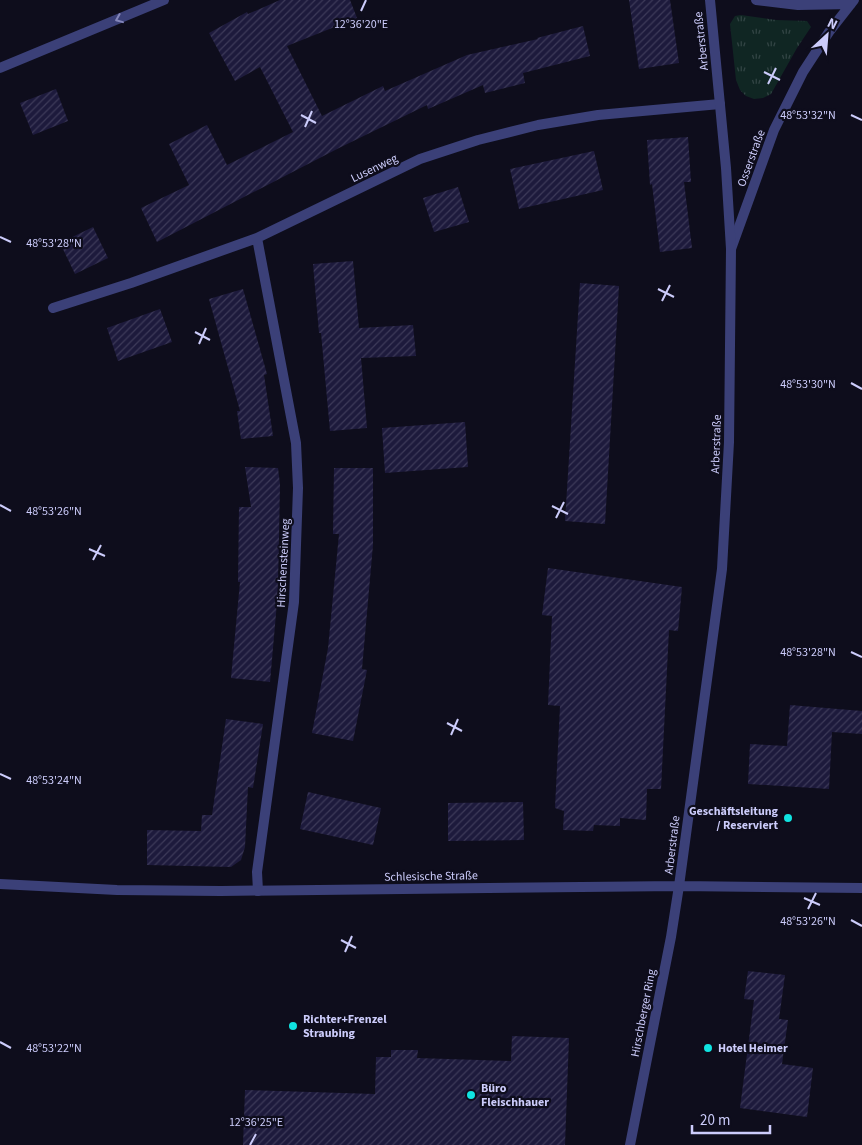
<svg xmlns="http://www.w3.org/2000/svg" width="862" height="1145" font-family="'Source Sans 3',sans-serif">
  <defs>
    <pattern id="grass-tufts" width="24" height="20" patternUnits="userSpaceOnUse" patternTransform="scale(1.25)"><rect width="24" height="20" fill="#102623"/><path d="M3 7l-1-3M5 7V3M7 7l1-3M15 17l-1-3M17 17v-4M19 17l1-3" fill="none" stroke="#324444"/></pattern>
    <pattern id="building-hatch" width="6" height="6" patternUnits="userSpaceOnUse" patternTransform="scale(1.25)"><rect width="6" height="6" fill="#1d1a3c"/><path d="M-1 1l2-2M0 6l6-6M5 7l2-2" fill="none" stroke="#3d3a59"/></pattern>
  </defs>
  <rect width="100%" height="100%" fill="#0e0d1c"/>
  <path fill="url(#grass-tufts)" d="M741,15L776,20L807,21L811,27L797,48L771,94L763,98L754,99L746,96L740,90L736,80L730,24L735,16Z"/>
  <path fill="url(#building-hatch)" d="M280,0H350L357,18L287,46L322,116L383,86L385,91L467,55L538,39L537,38L583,26L590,56L523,73L525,83L485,93L483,85L428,109L427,105L339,148L157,242L141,208L189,185L169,144L207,125L227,165L293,132L260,67L235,81L209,33L247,12L248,14Z
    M629,0H670L679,63L639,69Z
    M56,89L68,121L33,135L20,103Z
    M688,137L691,182H684L692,248L660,252L652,184L650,185L647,140Z
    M594,151L603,190L519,209L510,169Z
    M458,187L469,222L434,232L423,198Z
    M93,227L108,258L75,274L60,243Z
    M353,261L359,328L413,325L416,356L361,358L367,428L330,431L321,333H319L313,264Z
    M580,283L619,286L605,524L565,521Z
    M243,289L267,374L264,375L273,436L241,439L237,411H240L209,299Z
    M160,309L172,342L118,361L107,328Z
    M465,422L468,467L385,473L382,428Z
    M245,467L278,468L280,484L278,591L270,682L231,678L240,582H238L239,507H251Z
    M334,468H373V545L362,669L367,670L353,741L312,733L328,648L339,534H333Z
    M548,568L682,587L678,631L669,630L661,789H647L646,820L620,818V826L594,825L593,831L563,830L564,811L555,808L560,706L548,705L552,616L542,615Z
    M790,705L862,711V734L832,732L829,789L748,784L750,744L787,746Z
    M226,719L263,724L253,788L248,787L245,847L241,860L231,867L147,865V830L201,831L202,815H212Z
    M308,792L381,808L373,845L300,829Z
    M523,802L524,840L448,841V803Z
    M748,971L785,975L779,1019L788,1020L782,1064L813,1068L807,1117L740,1108L754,1000L744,999Z
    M512,1036L569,1038L565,1145H243L245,1090L375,1094L376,1057H391V1050H418L417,1058L511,1061Z"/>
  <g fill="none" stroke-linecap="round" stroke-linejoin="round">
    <path stroke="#3b4078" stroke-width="10" d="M756,0L798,5L851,4
      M0,68L164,0
      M257,238L296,443L298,488L294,602L257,872L258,891
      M731,249L774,130L803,72L829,32L854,0
      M53,308L131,283L257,238L420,159L478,140L538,125L598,115L720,104"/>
    <path stroke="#3b4078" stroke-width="10" d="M0,884L117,890L221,891L679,886L862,888
      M630,1145L671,937L679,886L722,569L729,442L731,249L726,168L710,0"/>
  </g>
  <defs><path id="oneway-chevron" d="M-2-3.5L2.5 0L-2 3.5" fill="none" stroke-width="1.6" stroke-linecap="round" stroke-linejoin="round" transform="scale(1.25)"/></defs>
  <use stroke="#8486ba" href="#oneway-chevron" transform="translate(119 19) rotate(158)"/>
  <path fill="none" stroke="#ccccfb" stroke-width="2" d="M361,11L366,0M764,72L780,80M768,84L776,68M301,115L316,123M851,115L862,120M305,127L312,111M0,237L11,242M658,289L674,297M662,301L670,285M195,332L210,340M199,344L206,328M851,383L862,389M0,505L11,511M552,506L568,514M556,518L564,502M89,549L105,556M93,560L101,545M851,652L862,657M447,723L462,731M451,735L458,719M0,774L11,779M804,898L820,905M808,909L816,893M851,920L862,926M341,940L356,948M345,952L352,936M0,1042L11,1048M250,1145L256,1134"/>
  <g fill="#10e3e1" stroke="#0e0d1c" stroke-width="2">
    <circle cx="788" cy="818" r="5"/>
    <circle cx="293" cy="1026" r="5"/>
    <circle cx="708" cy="1048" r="5"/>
    <circle cx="471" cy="1095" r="5"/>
  </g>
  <g text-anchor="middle" stroke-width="4.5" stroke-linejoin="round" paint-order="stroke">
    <g font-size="12" fill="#ccccfb" stroke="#0e0d1c">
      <text transform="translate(701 41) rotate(-96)" y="4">Arberstraße</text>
      <text transform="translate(751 158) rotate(-70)" y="4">Osserstraße</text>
      <text transform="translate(374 168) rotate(-26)" y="4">Lusenweg</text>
      <text transform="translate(716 444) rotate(-88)" y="4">Arberstraße</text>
      <text transform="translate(283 563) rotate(-87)" y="4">Hirschensteinweg</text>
      <text transform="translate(672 845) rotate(-83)" y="4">Arberstraße</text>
      <text transform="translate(431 876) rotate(-1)" y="4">Schlesische Straße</text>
      <text transform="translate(643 1013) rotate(-79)" y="4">Hirschberger Ring</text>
    </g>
    <g font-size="12" font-weight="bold" fill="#ccccfb" stroke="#0e0d1c" text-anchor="start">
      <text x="778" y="815" text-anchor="end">Geschäftsleitung<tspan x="778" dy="14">/ Reserviert</tspan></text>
      <text x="303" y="1023">Richter+Frenzel<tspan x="303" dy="14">Straubing</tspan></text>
      <text x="718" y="1052">Hotel Heimer</text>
      <text x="481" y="1092">Büro<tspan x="481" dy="14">Fleischhauer</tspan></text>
    </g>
  </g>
  <g font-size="12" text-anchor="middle" fill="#ccccfb" stroke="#0e0d1c" stroke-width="4.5" stroke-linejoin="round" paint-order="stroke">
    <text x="361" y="28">12°36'20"E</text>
    <text x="808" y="119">48°53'32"N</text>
    <text x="54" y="247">48°53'28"N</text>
    <text x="808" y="388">48°53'30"N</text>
    <text x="54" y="515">48°53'26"N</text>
    <text x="808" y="656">48°53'28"N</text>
    <text x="54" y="784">48°53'24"N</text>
    <text x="808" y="925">48°53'26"N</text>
    <text x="54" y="1052">48°53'22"N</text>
    <text x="256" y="1126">12°36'25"E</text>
  </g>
  <g transform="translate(827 35) rotate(26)" stroke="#0e0d1c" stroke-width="4" paint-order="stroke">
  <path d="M0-4L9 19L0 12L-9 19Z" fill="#ccccfb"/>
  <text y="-8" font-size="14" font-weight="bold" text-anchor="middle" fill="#ccccfb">N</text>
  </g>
  <path d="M692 1125v8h78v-8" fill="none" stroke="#ccccfb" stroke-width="2.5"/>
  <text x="700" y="1125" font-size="15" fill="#ccccfb" stroke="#0e0d1c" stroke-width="4" paint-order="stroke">20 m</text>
</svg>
